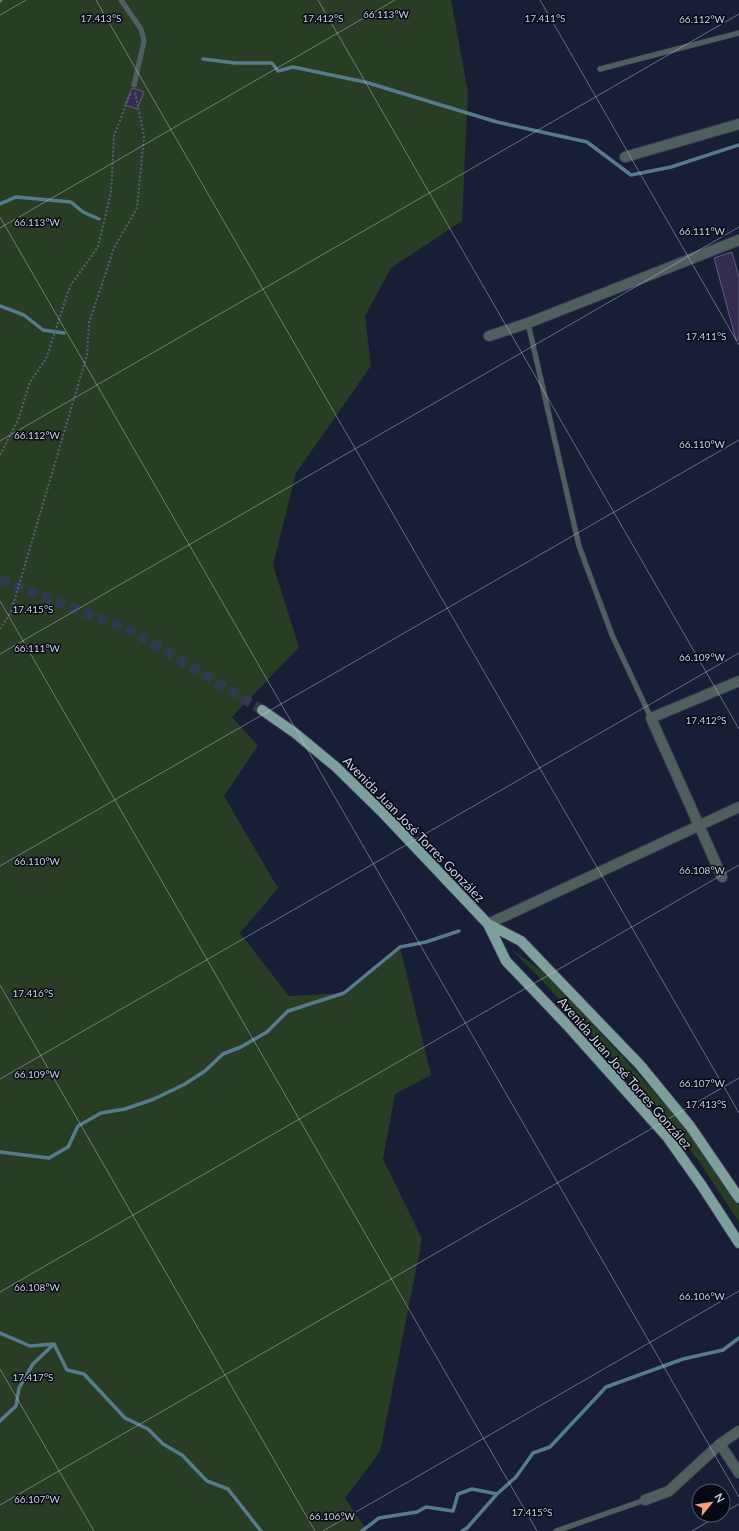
<svg xmlns="http://www.w3.org/2000/svg" width="739" height="1531" font-family="Lato,sans-serif">
  <rect width="100%" height="100%" fill="#171e35"/>
  <path fill="#283d24" d="M0,0H451L468,92L462,221L391,268L365,316L371,366L296,473L273,565L299,647L232,717L258,746L224,796L278,888L240,933L289,996L344,993L400,947L431,1075L395,1094L383,1159L422,1239L380,1452L345,1498L367,1531H0Z
    M511,949L546,974L673,1112L700,1149L739,1206V1222L698,1160L657,1107L534,972Z"/>
  <g fill="none" stroke-linecap="round" stroke-linejoin="round">
    <path stroke="#567b8c" stroke-width="3.5" d="M0,1L1,0
      M203,59L235,63H272L278,71L293,67L365,82L497,122L587,142L631,175L671,167L739,145
      M0,204L16,197L71,202L83,212L99,219
      M0,306L24,315L43,330L64,333
      M0,1152L49,1158L68,1147L78,1126L101,1113L125,1109L154,1099L185,1084L205,1071L223,1054L241,1047L267,1032L288,1011L344,993L400,947L426,942L459,931
      M0,1333L30,1346L54,1344L67,1370L84,1374L125,1418L148,1429L163,1444L182,1455L207,1481L228,1489L261,1531
      M0,1421L16,1406L19,1388L33,1364L54,1344
      M362,1531L379,1518L417,1512L426,1507L453,1511L458,1494L472,1489L497,1494L516,1477L533,1453L550,1447L606,1387L683,1359L723,1350L739,1338
      M462,1531L467,1528L497,1494"/>
  </g>
  <path fill="#352d50" stroke="#625d7a" d="M132,88L144,92L137,109L125,105Z
    M732,252L739,277V340H736L714,258Z"/>
  <g fill="none" stroke-linecap="round" stroke-linejoin="round">
    <path stroke="#32394f" stroke-width="10" stroke-dasharray="10 5" stroke-linecap="butt" d="M0,580L133,631L262,710"/>
    <defs>
      <path id="service" d="M121,0L141,29L144,41L134,85
        M600,69L739,33
        M528,323L579,546L612,635L651,718
        M556,1531L645,1500"/>
      <path id="minor" d="M625,157L739,124
        M489,336L528,323L739,240
        M722,877L651,718L739,681
        M488,924L739,807
        M720,1444L739,1473
        M645,1500L669,1491L720,1444L739,1431"/>
      <path id="primary" d="M262,710L295,733L336,767L383,813L488,924L506,961L567,1025L668,1138L702,1186L739,1243
        M488,924L521,941L640,1065L690,1126L739,1198"/>
    </defs>
    <use href="#service" stroke="#343b51" stroke-width="6"/>
    <use href="#minor" stroke="#343b51" stroke-width="12"/>
    <use href="#primary" stroke="#343b51" stroke-width="12"/>
    <path stroke="#596074" stroke-width="2" stroke-dasharray="2 2" stroke-linecap="butt" d="M0,455L18,420L30,382L46,359L70,286L98,247L111,192L114,136L131,92
      M0,629L11,612L87,355L89,323L114,248L137,208L144,136L135,92"/>
    <use href="#service" stroke="#4f5f5d" stroke-width="5"/>
    <use href="#minor" stroke="#4f5f5d" stroke-width="10"/>
    <use href="#primary" stroke="#7da09c" stroke-width="10"/>
  </g>
  <path fill="none" stroke="#cbd1e1" stroke-width="1" stroke-opacity="0.45" d="M96,0L739,1113M318,0L739,729M540,0L739,345M0,15L26,0M0,217L739,1497M0,228L395,0M0,441L739,14M0,601L537,1531M0,654L739,227M0,866L739,440M0,985L315,1531M0,1079L739,653M0,1292L739,865M0,1369L94,1531M0,1505L739,1078M723,1513L739,1504M323,1531L739,1291M692,1531L720,1515"/>
  <g text-anchor="middle" stroke-width="3" stroke-linejoin="round" paint-order="stroke">
    <g font-size="13" fill="#cbd1e1" stroke="#060813">
      <text transform="translate(414 829) rotate(46)" y="5">Avenida Juan José Torres González</text>
      <text transform="translate(625 1073) rotate(49)" y="5">Avenida Juan José Torres González</text>
    </g>
  </g>
  <g font-size="10" text-anchor="middle" fill="#cbd1e1" stroke="#060813" stroke-width="3" stroke-linejoin="round" paint-order="stroke">
    <text x="386" y="18">66.113°W</text>
    <text x="101" y="22">17.413°S</text>
    <text x="323" y="22">17.412°S</text>
    <text x="545" y="22">17.411°S</text>
    <text x="702" y="23">66.112°W</text>
    <text x="37" y="226">66.113°W</text>
    <text x="702" y="235">66.111°W</text>
    <text x="706" y="340">17.411°S</text>
    <text x="37" y="439">66.112°W</text>
    <text x="702" y="448">66.110°W</text>
    <text x="33" y="613">17.415°S</text>
    <text x="37" y="652">66.111°W</text>
    <text x="702" y="661">66.109°W</text>
    <text x="706" y="724">17.412°S</text>
    <text x="37" y="865">66.110°W</text>
    <text x="702" y="874">66.108°W</text>
    <text x="33" y="997">17.416°S</text>
    <text x="37" y="1078">66.109°W</text>
    <text x="702" y="1087">66.107°W</text>
    <text x="706" y="1108">17.413°S</text>
    <text x="37" y="1291">66.108°W</text>
    <text x="702" y="1300">66.106°W</text>
    <text x="33" y="1381">17.417°S</text>
    <text x="37" y="1503">66.107°W</text>
    <text x="532" y="1516">17.415°S</text>
    <text x="332" y="1520">66.106°W</text>
  </g>
  <g transform="translate(711 1503) rotate(60)"><circle r="19" fill="#060813" stroke="#555865"/>
  <path d="M0-3L7 15L0 10L-7 15Z" fill="#f2a17e"/>
  <text y="-6" font-size="11" font-weight="bold" text-anchor="middle" fill="#cbd1e1">N</text>
  </g>
</svg>
